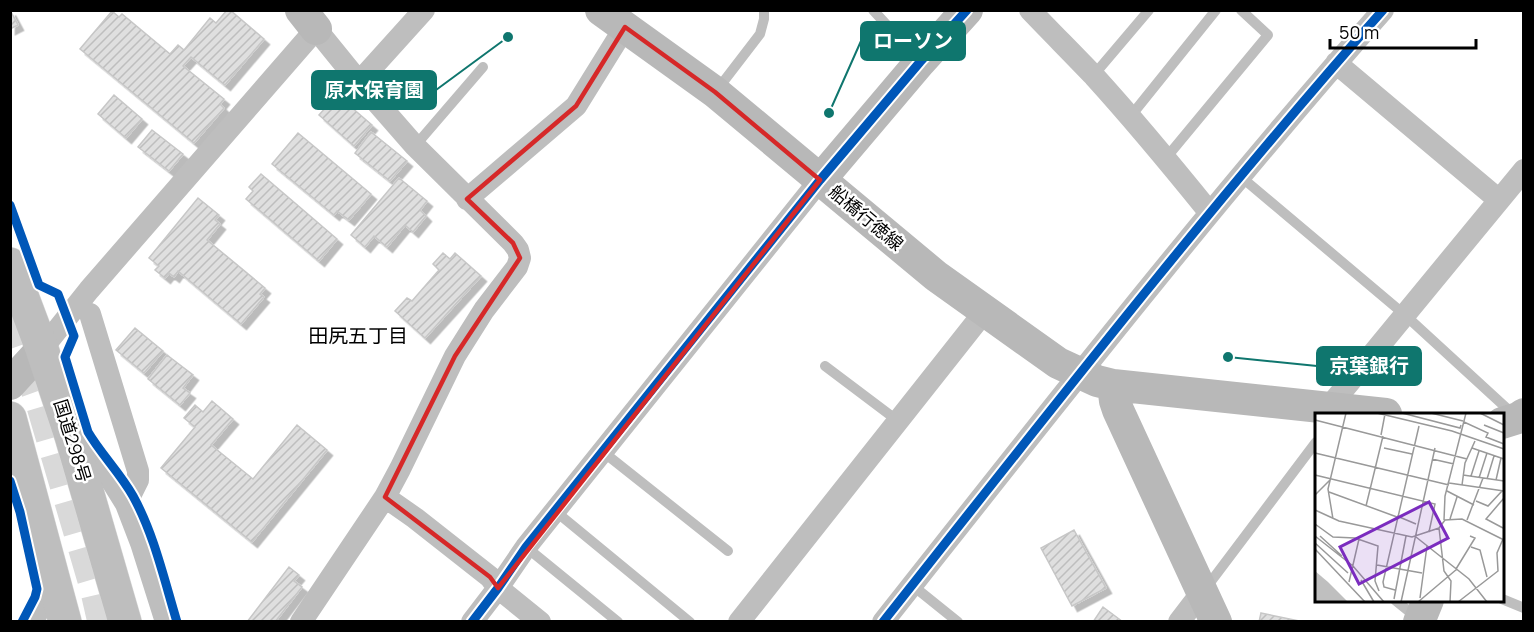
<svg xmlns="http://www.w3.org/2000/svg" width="1534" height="632" font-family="Manrope,'Noto Sans JP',sans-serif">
  <defs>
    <pattern id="building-hatch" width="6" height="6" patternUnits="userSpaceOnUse" patternTransform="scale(1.5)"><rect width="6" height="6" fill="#dfdfdf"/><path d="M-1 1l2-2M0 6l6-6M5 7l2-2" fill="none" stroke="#bebebe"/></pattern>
    <filter id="shadow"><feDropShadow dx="5.5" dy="5.5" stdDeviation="0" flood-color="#0004"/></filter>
  </defs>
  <rect width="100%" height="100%" fill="#fff"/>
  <path fill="url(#building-hatch)" stroke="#c7c7c7" stroke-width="1.5" filter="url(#shadow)" d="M10,10L18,25L10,29Z
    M227,10H230L264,39L225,85L191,57L183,66L224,99L220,104L224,108L194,143L80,49L112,11L119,17L122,14L170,54L178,45L184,50L210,18L216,23Z
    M114,95L142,119L126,138L98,114Z
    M337,95L372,125L354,146L319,115Z
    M152,130L183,154L169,171L138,147Z
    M371,132L407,161L390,181L355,153Z
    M298,133L371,194L349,220L337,211L334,215L272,164Z
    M261,174L337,239L319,261L246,199L253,191L249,187Z
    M399,178L427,201L420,210L426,216L413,232L405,225L387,247L374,236L365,247L351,235Z
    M198,198L219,215L215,220L220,224L207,240L265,288L260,294L264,297L241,324L178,271L174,277L169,273L165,278L155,270L159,266L149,258Z
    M443,253L450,259L455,253L481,276L425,338L395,311L407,298L412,301L439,270L433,264Z
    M135,328L163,351L144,373L116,350Z
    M167,355L193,375L183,388L190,393L180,405L148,379Z
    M212,401L233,419L211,445L253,479L297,425L327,450L252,542L161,468L195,427L184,418L195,405L203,412Z
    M1074,530L1106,588L1072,606L1041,548Z
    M289,567L299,575L294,581L302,587L275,622H247Z
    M1103,607L1123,622H1093Z
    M1261,613L1304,622H1259Z"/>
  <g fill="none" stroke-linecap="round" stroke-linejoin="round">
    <path stroke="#d9d9d9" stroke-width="33" stroke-dasharray="33 16" stroke-linecap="butt" d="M10,314L43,406L96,587L104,622"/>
    <defs>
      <path id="highway" d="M10,264L42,349L71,436L125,622
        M10,418L65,622"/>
    </defs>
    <use href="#highway" stroke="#dbdbdb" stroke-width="34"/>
    <path stroke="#bebebe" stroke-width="10" d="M873,10L918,59
      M1093,76L1149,10
      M717,90L760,34L764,19V10
      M1130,117L1216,10
      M415,146L483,67
      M1166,158L1268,35L1241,10
      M1240,176L1405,315L1514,415
      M825,366L898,421
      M602,451L728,551
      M555,511L690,622
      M526,547L618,622
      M912,585L958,622
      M1206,588L1316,442
      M1502,599L1524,608
      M1395,600L1416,617"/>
    <path stroke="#bebebe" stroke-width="22" d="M1030,10C1051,32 1073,54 1094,76C1134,120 1172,166 1210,213
      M1336,63L1499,200
      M359,82L424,10
      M467,199L576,106L625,27
      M90,314L138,471V480L126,504
      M42,349L89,290L316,29L359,82L415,146L513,243L518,250L520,258L517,267L484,310L455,356L400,469L385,497L301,622
      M1329,407L1524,170
      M74,440L108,475L126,504L141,543L166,622
      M385,497L415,518L490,577L498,588L540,622
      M32,622L40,608L58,595
      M472,622L498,588L526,547L820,180
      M739,622L985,311
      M883,622C1046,416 1208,208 1383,10
      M1179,622L1202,592"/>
    <path stroke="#b8b8b8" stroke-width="32" d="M301,10L316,29
      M601,10L715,92L936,276L1058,363L1097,381L1113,385L1386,414
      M820,180L920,62L967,10
      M10,384L42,349
      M1113,385L1115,401L1118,410L1216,622
      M1502,423L1518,418L1524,414
      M1419,622L1428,600"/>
    <use href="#highway" stroke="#bebebe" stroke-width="33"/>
    <defs>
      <path id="cycleway" d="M10,205L39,285L58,294L74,336L65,357L88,432C101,454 120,473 133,496C154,534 164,579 177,622
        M10,481L20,512L37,589L35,597L22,622
        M472,622L498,588L526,547L820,180L920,62L967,10
        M883,622C1046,416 1208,208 1383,10"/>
    </defs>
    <use href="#cycleway" stroke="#fff" stroke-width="13"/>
    <use href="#cycleway" stroke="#0057b8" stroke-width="9"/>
  </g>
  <path fill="none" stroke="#d62828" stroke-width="4.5" stroke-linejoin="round" d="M625,27L715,92L820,180L498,588L490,577L385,497L455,356L520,258L513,243L467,199L576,106Z"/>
  <g text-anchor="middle" stroke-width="5" stroke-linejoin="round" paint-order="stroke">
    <g font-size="18" fill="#000" stroke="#fff">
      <text transform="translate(866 218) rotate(40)" y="6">船橋行徳線</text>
      <text transform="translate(72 441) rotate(73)" y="6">国道298号</text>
    </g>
    <g font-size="20" fill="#000" stroke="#fff">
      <text x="358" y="343">田尻五丁目</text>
    </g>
  </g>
  <g transform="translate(1315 413)">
    <rect width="189" height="189" fill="#fff"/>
    <path d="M0,158L13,169L33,189H0Z" fill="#bfbfbf"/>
    <path fill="none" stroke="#999" stroke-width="1.5" d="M62,0L137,18L189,36M87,0L145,15L146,12M116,0L148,8M165,0L189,12M0,7L152,46M149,9L173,20L171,24L189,31M169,12L189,20M66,22L70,1M69,35L97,41M157,35L189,46M0,40L134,72M117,46L139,51M0,62L120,91L114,119M148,62L189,68M156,63L164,38M164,65L172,40M172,66L179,43M181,67L186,45M134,70L189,78M147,72L150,50L160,28M132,78L159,92M14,79L82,104M0,82L15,67M161,88L173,93L187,78M51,93L68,23M0,97L24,108L97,124L124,115L130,107L147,106L189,127M82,103L101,111M18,106L13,76L31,0M135,106L142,84M129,107L130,83L151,0M152,107L168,65M0,111L18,124L40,125L63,133L60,168L64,178M124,115L129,158L136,168L135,189M188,115L171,106L189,85M0,123L38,153L69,189M5,123L27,143M101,124L154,166L172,189M0,130L33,160M156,134L165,137L172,164M0,136L50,189M62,152L107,160M141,156L160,125L155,123M46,167L59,189M34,169L44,126M80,177L69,174L68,169L104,13M105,185L112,133M79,186L91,123M86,189L120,35M103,189L142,156M143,189L183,158L182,140L188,126"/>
    <path fill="#7b2cbf" fill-opacity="0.15" stroke="#7b2cbf" stroke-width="3" d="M114,89L133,125L44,171L25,134Z"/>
    <rect width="189" height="189" fill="none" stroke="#000" stroke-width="3"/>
  </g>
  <path fill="none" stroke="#0f766e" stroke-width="2" d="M829 113L861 41M508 37L436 90M1228 357L1317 366"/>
  <g fill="#0f766e" stroke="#fff" stroke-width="2">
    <circle cx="829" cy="113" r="6"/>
    <circle cx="508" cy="37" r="6"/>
    <circle cx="1228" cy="357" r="6"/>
  </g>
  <g fill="#0f766e" stroke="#0f766e" stroke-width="2">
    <rect x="861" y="22" width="104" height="38" rx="6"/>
    <rect x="312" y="71" width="124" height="38" rx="6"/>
    <rect x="1317" y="347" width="104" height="38" rx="6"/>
  </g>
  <g font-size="20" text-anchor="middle" font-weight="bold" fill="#fff">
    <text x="913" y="48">ローソン</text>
    <text x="374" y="97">原木保育園</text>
    <text x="1369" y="373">京葉銀行</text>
  </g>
  <rect width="1534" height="632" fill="none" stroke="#000000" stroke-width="24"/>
  <path d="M1330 39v9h146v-9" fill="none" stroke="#000000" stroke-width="3"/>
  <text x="1339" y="39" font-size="18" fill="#000000" stroke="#ffffff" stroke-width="4.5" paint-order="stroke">50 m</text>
</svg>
